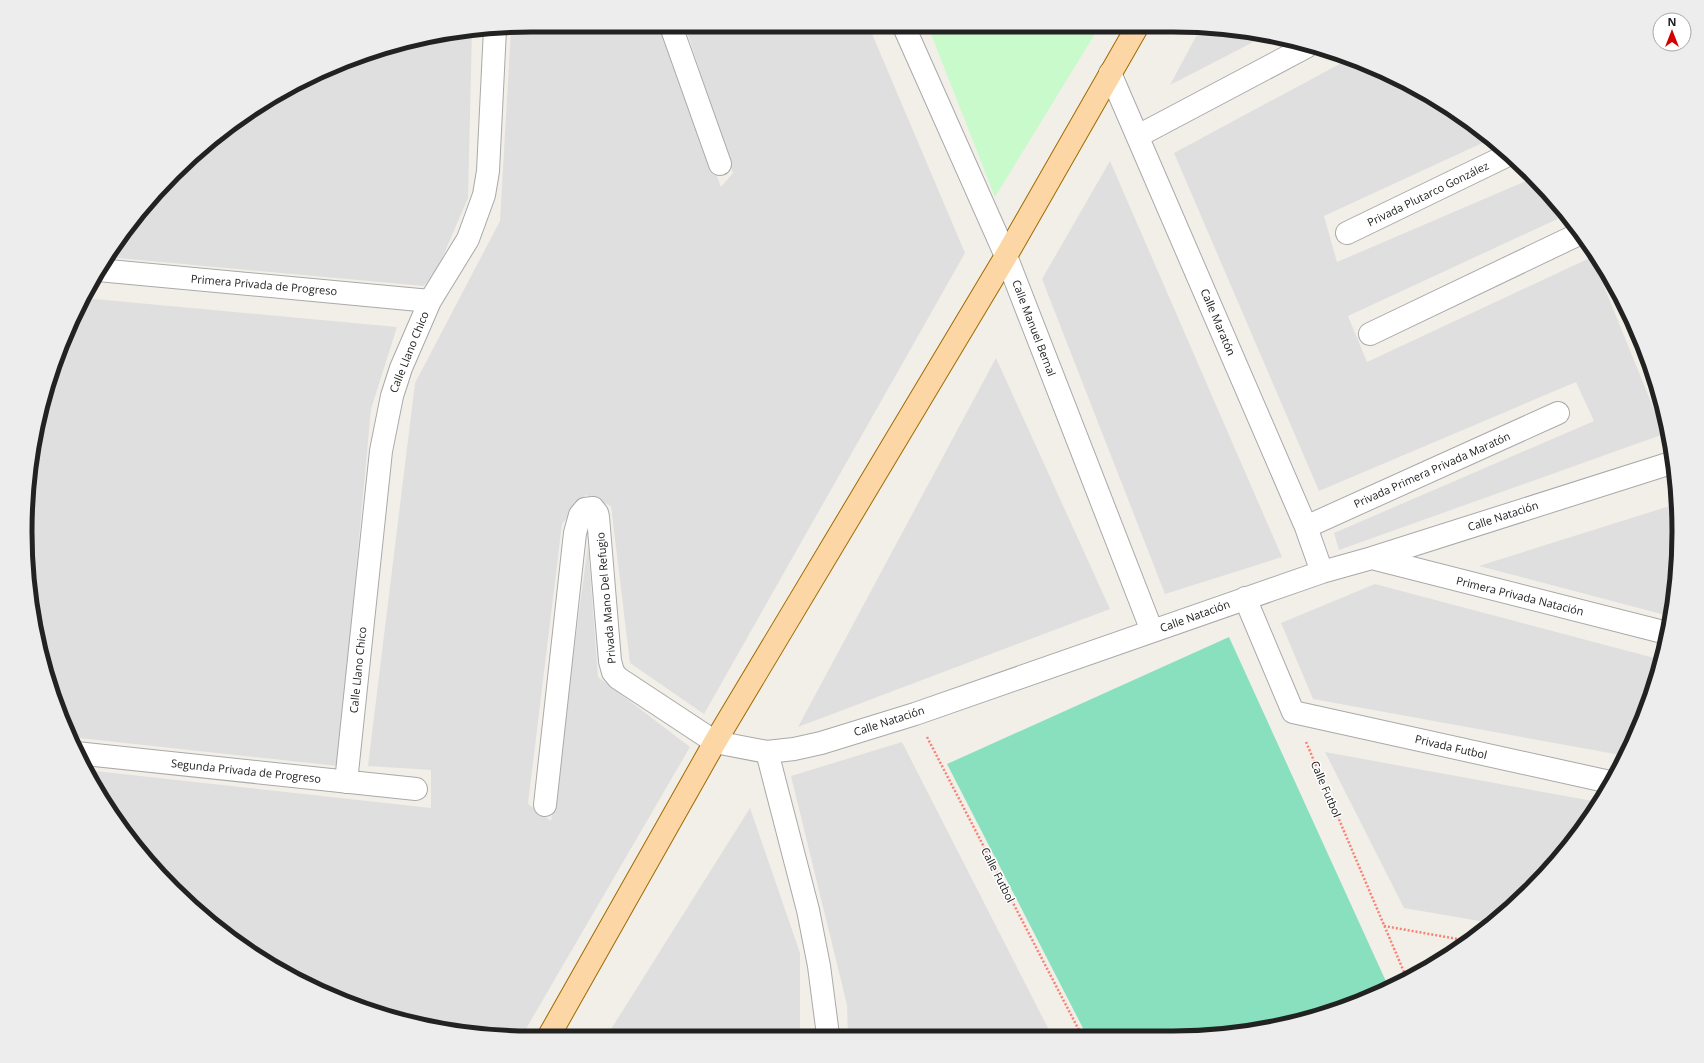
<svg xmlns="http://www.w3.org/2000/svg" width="1704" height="1063" font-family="'Open Sans',sans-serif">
  <rect width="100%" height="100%" fill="#f2efe9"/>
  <path fill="#e0dfdf" d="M465,29H472L468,198L437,270L424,286L107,257L130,223L197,151L250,110L369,52Z
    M511,29H662L721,187L733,173L686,29H870L965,253L704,714L630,663L611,506L586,495L562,524L528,804L551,821L588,545L598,677L690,747L523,1034H466L338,1000L223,933L151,866L110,813L86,770L431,808V770L368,766L415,383L500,221Z
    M1200,29H1238L1265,36L1170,85Z
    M1349,59L1367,64L1481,130L1491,139L1324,216L1337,262L1533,178L1553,198L1566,215L1348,316L1367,362L1592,257L1664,434L1339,550L1334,533L1594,421L1576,382L1319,491L1174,153Z
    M1110,161L1282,557L1165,594L1042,279Z
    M84,298L397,327L371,409L338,766L70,737L42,663L25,531L35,433L52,368Z
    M996,358L1110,609L798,727Z
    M1676,504L1678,565L1669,616L1479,566Z
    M1375,584L1662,660L1626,756L1313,699L1281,623Z
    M902,742L1052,1036L848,1035L847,1005L791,776Z
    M1325,752L1598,802L1574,840L1491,923L1404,908Z
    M750,808L800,953V1035L608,1034Z"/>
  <path fill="#c8facc" d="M929,29H1098L995,197Z"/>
  <path fill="#88e0be" d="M1229,637L1389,988L1304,1021L1206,1037L1087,1036L947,764Z"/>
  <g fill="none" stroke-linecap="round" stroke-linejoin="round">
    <defs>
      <path id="minor" d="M672,29L720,164
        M905,29L1006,256L1152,631
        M1110,73L1306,527L1322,572
        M1138,136L1306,47
        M1347,233L1508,155
        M98,270L430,301
        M1370,334L1579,234
        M1306,527L1558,413
        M1372,558L1667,633
        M1245,598L1293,712L1610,782
        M767,752L808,910L819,966L828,1035
        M76,753L416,789
        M346,782L381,451L392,396L401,368L430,301L468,239L484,195L488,171L495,29
        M545,805L575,533L580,515L585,509L593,508L597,513L598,517L610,661L613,672L618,678L715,742L767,752L794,749L821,743L915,714L1322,572L1372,558L1674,462"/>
      <path id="major" d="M550,1034L715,742L1006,256L1136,29"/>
    </defs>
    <use href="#minor" stroke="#a9a9a9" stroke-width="24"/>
    <use href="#major" stroke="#a06b00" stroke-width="24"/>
    <path stroke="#fa8072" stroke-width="2.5" stroke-dasharray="2 2" stroke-linecap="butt" d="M927,737L1082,1036
      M1306,742L1407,979
      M1384,926L1469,941"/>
    <use href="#minor" stroke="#fff" stroke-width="22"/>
    <use href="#major" stroke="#fcd6a4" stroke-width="22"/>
  </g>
  <g text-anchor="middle" stroke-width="3" stroke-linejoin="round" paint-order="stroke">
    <g font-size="11" fill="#222" stroke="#fff">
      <text transform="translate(1428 194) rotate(-26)" y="4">Privada Plutarco González</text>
      <text transform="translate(264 285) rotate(5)" y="4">Primera Privada de Progreso</text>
      <text transform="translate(1218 322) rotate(67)" y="4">Calle Maratón</text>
      <text transform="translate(1034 328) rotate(69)" y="4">Calle Manuel Bernal</text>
      <text transform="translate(409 352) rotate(-68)" y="4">Calle Llano Chico</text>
      <text transform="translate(1432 470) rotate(-24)" y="4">Privada Primera Privada Maratón</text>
      <text transform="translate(1503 516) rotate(-18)" y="4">Calle Natación</text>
      <text transform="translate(1520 596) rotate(14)" y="4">Primera Privada Natación</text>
      <text transform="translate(606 598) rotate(-95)" y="4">Privada Mano Del Refugio</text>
      <text transform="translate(1195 616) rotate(-20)" y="4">Calle Natación</text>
      <text transform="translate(358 670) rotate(-84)" y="4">Calle Llano Chico</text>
      <text transform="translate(889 721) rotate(-18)" y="4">Calle Natación</text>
      <text transform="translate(1451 747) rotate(13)" y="4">Privada Futbol</text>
      <text transform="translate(246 771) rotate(6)" y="4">Segunda Privada de Progreso</text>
      <text transform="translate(1326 789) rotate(67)" y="4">Calle Futbol</text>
      <text transform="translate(998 875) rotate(63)" y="4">Calle Futbol</text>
    </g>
  </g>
  <path d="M0 0H1704V1063H0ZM531 32H1173A499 499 0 0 1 1672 531V532A499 499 0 0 1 1173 1031H531A499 499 0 0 1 32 532V531A499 499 0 0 1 531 32Z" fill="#ededed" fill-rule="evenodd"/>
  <path fill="none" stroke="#222" stroke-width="5" d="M531 32H1173A499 499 0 0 1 1672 531V532A499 499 0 0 1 1173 1031H531A499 499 0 0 1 32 532V531A499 499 0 0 1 531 32Z"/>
  <g transform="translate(1672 32)"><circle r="19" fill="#ffffff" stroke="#a7a7a7"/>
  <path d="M0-3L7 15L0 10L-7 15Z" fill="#d40000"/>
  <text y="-6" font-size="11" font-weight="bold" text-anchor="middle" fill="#222222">N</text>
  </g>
</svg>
